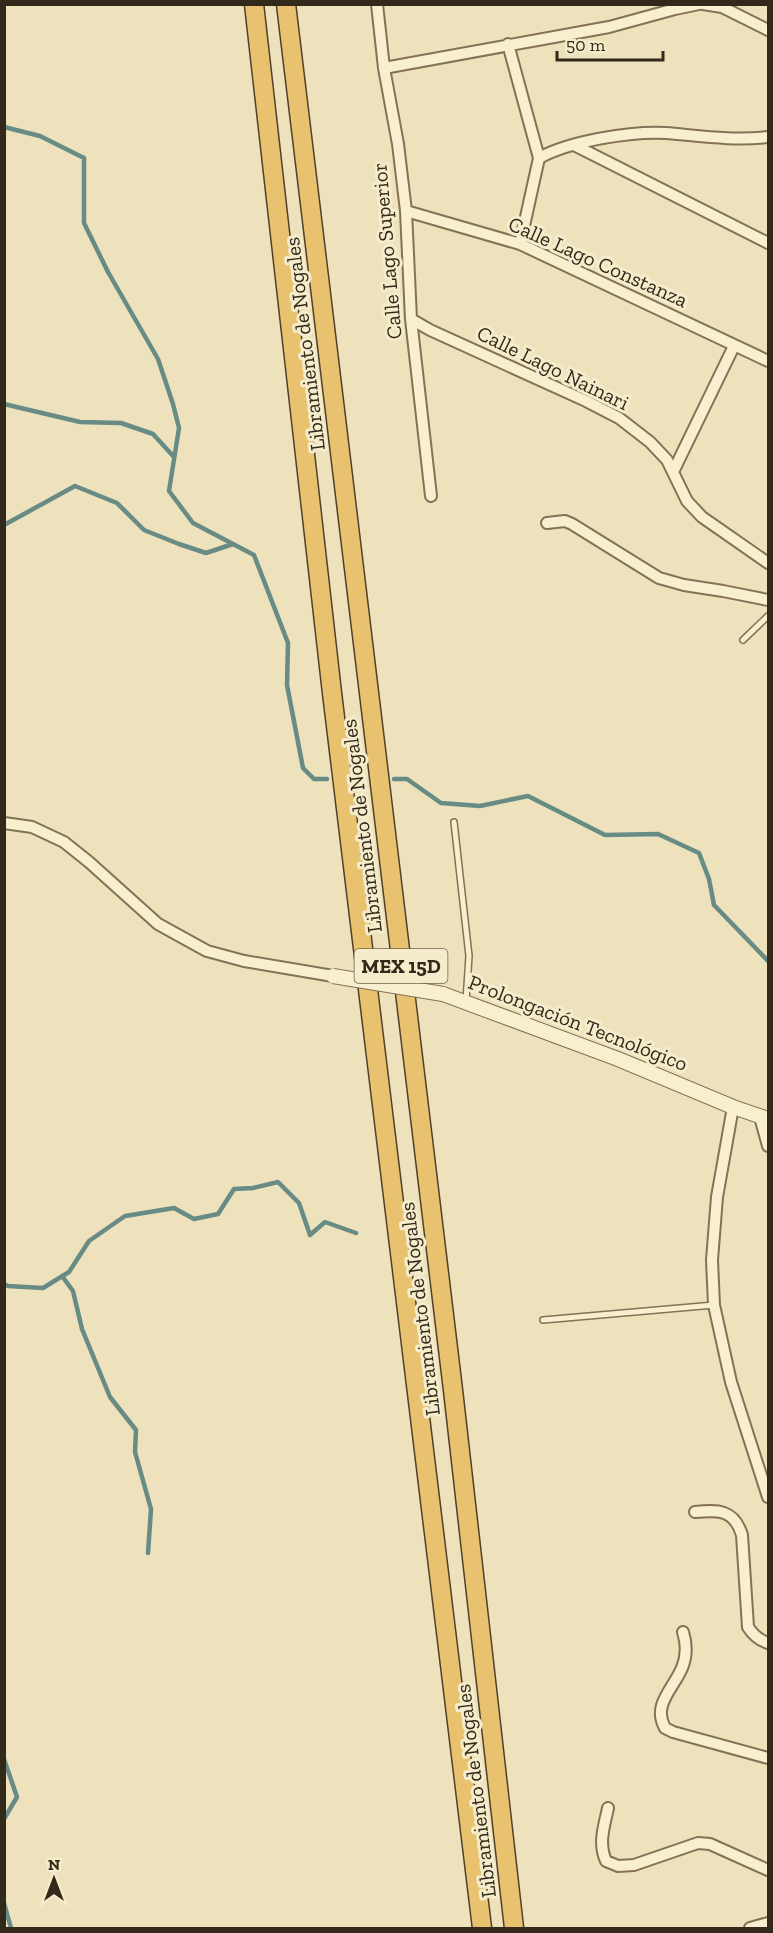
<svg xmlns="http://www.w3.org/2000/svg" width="773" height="1933" font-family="'Zilla Slab',serif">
  <rect width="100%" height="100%" fill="#ede2bc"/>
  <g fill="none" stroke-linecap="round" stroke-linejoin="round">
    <path stroke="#688b85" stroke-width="4.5" d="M4,127L40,136L84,158V223L108,272L158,359L173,404L179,428L169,491L193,523L254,555L288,643L287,685L303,768L314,779H327
      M4,404L80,422L121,423L153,434L174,457
      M4,525L75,486L117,503L144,530L179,544L206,553L233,544
      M394,779H407L441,803L480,806L528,796L605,835L658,834L699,853L709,879L714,905L768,961
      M62,1276L73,1291L82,1329L110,1397L136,1430L135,1452L151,1509L148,1553
      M4,1284L8,1286L43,1288L69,1272L89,1241L125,1216L174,1208L194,1219L218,1214L234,1189L253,1188L278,1182L299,1203L310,1235L325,1222L356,1233
      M4,1759L17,1797L4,1819
      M4,1903L11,1928"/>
    <defs>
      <path id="service" d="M743,640L768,616
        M454,822L469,956L466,1001
        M543,1320L714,1305"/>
      <path id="minor" d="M377,4L384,68L398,144L406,211L411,319L431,496
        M703,4L722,7L768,30
        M508,44L539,158L520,244
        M384,68L609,27L675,9L699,4
        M574,145L768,243
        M539,158C570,141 631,131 666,133C701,136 734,141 768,137
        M406,211L520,244L768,361
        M411,319L430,330L586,401L619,418L650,442L667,460L687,501L702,517L768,563
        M673,472L734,346
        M547,523L565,521L572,524L659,578L684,585L723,591L768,600
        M4,823L32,827L64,842L89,862L158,924L207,951L244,961L333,976
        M733,1107L717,1197L712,1260L714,1305L731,1382L768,1497
        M760,1117L768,1146
        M695,1512C718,1510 734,1509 742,1535L748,1627C753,1635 759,1640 768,1643
        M683,1632C687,1645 687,1656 682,1668C673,1689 652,1705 665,1728L673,1732L768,1758
        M608,1808C604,1827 598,1843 606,1861L618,1866L634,1865L698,1843L710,1844L768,1870
        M750,1928L768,1923"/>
      <path id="tertiary" d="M443,994L618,1059L733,1107L768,1119"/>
      <path id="trunk" d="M254,4L332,693L482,1928
        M286,4L453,1390L514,1928"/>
    </defs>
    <use href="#service" stroke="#847256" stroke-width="8"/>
    <use href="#minor" stroke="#847256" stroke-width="14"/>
    <use href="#tertiary" stroke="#847256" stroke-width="16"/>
    <use href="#trunk" stroke="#51402b" stroke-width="21"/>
    <use href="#service" stroke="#f8efcf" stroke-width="5"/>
    <use href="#minor" stroke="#f8efcf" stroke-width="10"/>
    <use href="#tertiary" stroke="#f8efcf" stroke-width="14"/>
    <use href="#trunk" stroke="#e8c26f" stroke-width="18"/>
    <defs>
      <path id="tertiary-bridge" d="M333,976L443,994"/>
    </defs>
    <use href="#tertiary-bridge" stroke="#847256" stroke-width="16" stroke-linecap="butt"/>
    <use href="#tertiary-bridge" stroke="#f8efcf" stroke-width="14"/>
  </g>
  <g text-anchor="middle" stroke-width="6" stroke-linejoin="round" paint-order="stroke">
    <rect fill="#f4eccb" stroke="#6d6450" stroke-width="1.5" x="354.5" y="949" width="93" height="34" rx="4.5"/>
    <g font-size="20" font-weight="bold" fill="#33291b">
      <text x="401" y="973">MEX 15D</text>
    </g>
    <g font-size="21" fill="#33291b" stroke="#f4eccb">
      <text transform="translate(387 251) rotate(-95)" y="7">Calle Lago Superior</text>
      <text transform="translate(598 262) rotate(24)" y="7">Calle Lago Constanza</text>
      <text transform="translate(305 344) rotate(-97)" y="7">Libramiento de Nogales</text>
      <text transform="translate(553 368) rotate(26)" y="7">Calle Lago Nainari</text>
      <text transform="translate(362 826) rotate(-97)" y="7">Libramiento de Nogales</text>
      <text transform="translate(578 1023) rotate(21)" y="7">Prolongación Tecnológico</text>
      <text transform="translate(420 1309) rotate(-97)" y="7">Libramiento de Nogales</text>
      <text transform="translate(476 1791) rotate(-97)" y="7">Libramiento de Nogales</text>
    </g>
  </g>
  <rect width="773" height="1933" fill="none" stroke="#33291b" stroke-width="12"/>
  <g transform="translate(54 1879)" stroke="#f4eccb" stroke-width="4.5" paint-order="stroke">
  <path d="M0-4.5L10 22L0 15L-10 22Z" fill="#33291b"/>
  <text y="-9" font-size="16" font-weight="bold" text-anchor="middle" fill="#33291b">N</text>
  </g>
  <path d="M557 51v9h106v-9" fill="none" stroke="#33291b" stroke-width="3"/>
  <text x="566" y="51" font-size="18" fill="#33291b" stroke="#f4eccb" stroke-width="4.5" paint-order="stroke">50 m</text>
</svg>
